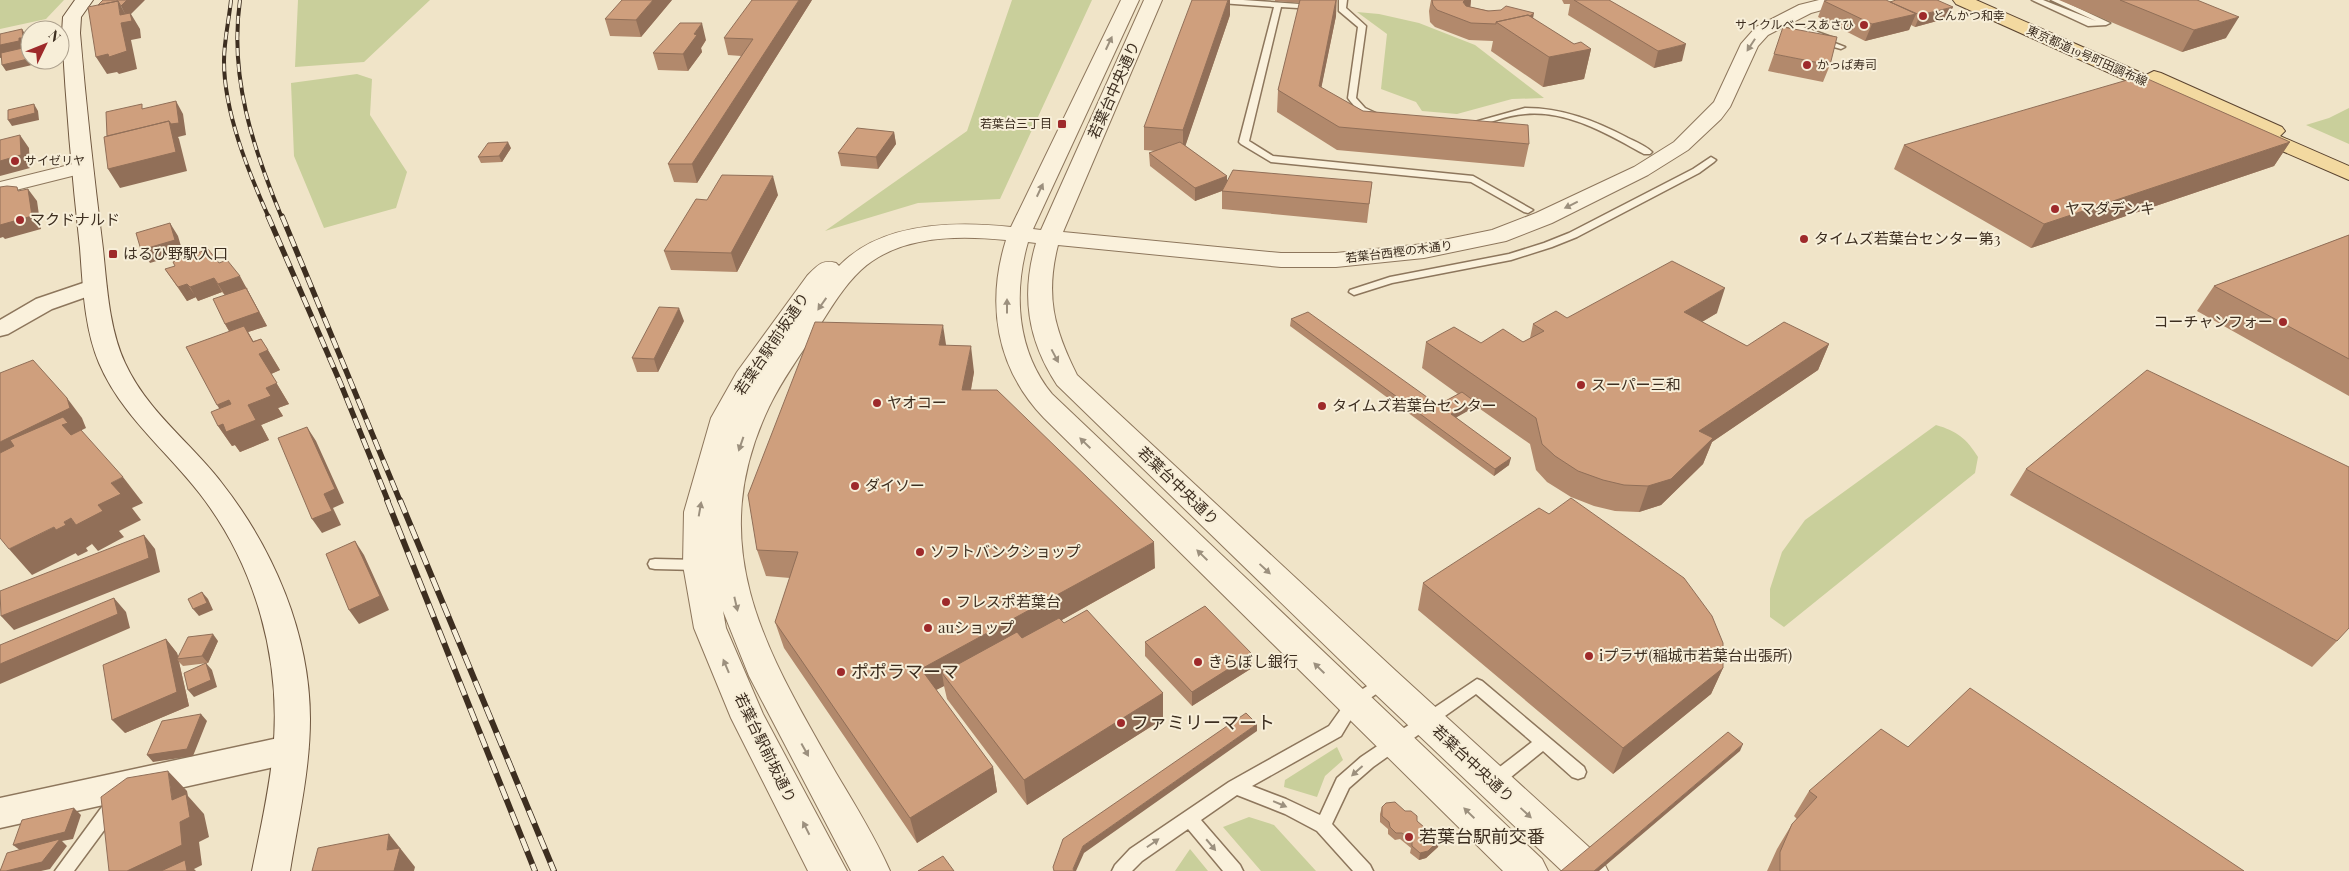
<svg xmlns="http://www.w3.org/2000/svg" width="2349" height="871" font-family="'Playfair Display','Noto Sans JP',serif">
  <rect width="100%" height="100%" fill="#f0e4c8"/>
  <path fill="#c9cf9b" d="M0,0H64L46,19L0,29Z
    M298,0H430L364,62L295,67Z
    M1012,0H1092L1000,199L918,203L825,231L967,131Z
    M1357,12L1379,14L1419,23L1475,45L1544,98L1512,99L1457,114L1422,111L1416,102L1381,89L1387,34Z
    M357,74L372,79L370,115L407,172L396,208L324,228L294,156L291,83Z
    M2349,108V144L2306,125L2329,118Z
    M1936,425C1957,431 1967,439 1978,457L1975,473L1784,627L1770,617V589L1782,552L1805,520Z
    M1337,747L1343,760L1325,776L1317,797L1284,787L1285,780Z
    M1249,817L1274,825L1316,871H1261L1223,827Z
    M1190,849L1208,871H1175Z"/>
  <g fill="none" stroke-linecap="round" stroke-linejoin="round">
    <defs>
      <path id="service" d="M1203,0H1243L1314,5L1318,7L1314,9L1281,7L1249,141L1273,156L1473,176L1533,210L1528,213L1524,212L1471,182L1271,162L1241,144L1239,142L1274,7L1207,2Z
        M1339,0H1347L1346,8L1366,26L1356,98L1365,108L1382,116V120C1368,122 1356,109 1348,98L1358,27L1339,11Z
        M2032,0H2043L2096,21L2051,0H2061L2110,23L2106,25L2088,26Z
        M1775,19H1781L1834,38L1827,40L1775,23Z
        M1816,38H1822L1845,47L1841,49L1816,42Z
        M1525,108C1563,108 1596,121 1628,138C1636,142 1646,146 1652,152L1650,154H1644C1607,134 1568,110 1525,114C1506,115 1488,124 1469,128L1464,125Z
        M1711,157L1716,160L1714,162L1699,173L1577,237L1552,247L1511,260L1392,283L1354,295L1349,292L1350,290L1390,277L1509,254L1544,243L1569,233L1693,169Z
        M655,559L698,560L703,561L705,565L703,569L698,570L655,569L650,568L648,564L650,560Z
        M1384,675L1389,677L1392,681L1389,685L1359,706L1341,736L1252,786L1286,799L1320,815L1337,778L1361,757L1477,679L1482,681L1584,767L1586,772L1584,777L1578,779L1572,777L1543,751L1500,786L1494,788L1488,786L1486,781L1488,776L1532,742L1476,694L1373,767L1349,788L1332,824L1370,865L1373,871H1353L1317,831L1285,814L1237,795L1201,820L1240,865L1243,871H1223L1188,829L1142,861L1132,871H1112L1115,865L1130,849L1229,782L1329,726L1349,698Z
        M113,798L119,800L121,805L119,810L74,871H55L107,800Z"/>
      <path id="minor" d="M95,279L103,281L106,286L103,291L52,309L8,334L0,336V320L36,299Z
        M292,735L303,739L308,749L303,759L292,763L0,828V798Z"/>
      <path id="tertiary" d="M1121,0H1139L1033,229L1041,230L1144,0H1162L1063,232L1281,253H1336L1424,244L1492,230L1536,213L1634,167L1674,142L1714,102L1741,44L1756,27L1799,5L1819,0H1847L1844,4L1811,13L1768,35L1758,46L1730,107L1721,119L1688,150L1648,175L1552,223L1506,241L1424,258L1336,267H1281L1058,245C1045,296 1054,329 1077,375L1396,671L1602,859L1608,871H1562L1372,691L1057,385C1027,339 1021,294 1036,243L1028,242C1013,294 1017,351 1052,394L1542,859L1548,871H1503L1044,418C996,368 986,304 1006,240C958,235 899,235 861,270C843,287 830,309 817,330C800,355 782,380 769,407C702,548 767,652 836,773C855,805 875,837 890,871H851L749,676L723,611L726,628L763,714L847,871H808L731,718L694,628L683,565L684,512L711,418L737,372L807,276C817,266 822,259 836,263L839,266C881,222 954,221 1011,227Z
        M81,162L88,164L92,168L88,172L0,194V182Z"/>
      <path id="secondary" d="M75,0H93L81,17L80,33C86,105 94,177 103,249C107,287 109,328 125,363C147,411 190,442 221,482C273,548 310,633 310,719C310,770 298,821 290,871H252C260,831 269,792 273,752C282,661 256,566 200,494C166,450 121,415 99,363C84,327 83,286 80,248C72,176 66,105 62,33L63,17Z"/>
      <path id="primary" d="M1953,0H1976L2146,75L2154,71L2161,73L2282,127L2285,131L2280,136L2349,166V180L2245,135L2242,131L2247,126L2178,95L2170,99L2163,97L1956,4Z"/>
    </defs>
    <use href="#service" stroke="#8d765c" stroke-width="3"/>
    <use href="#minor" stroke="#8d765c" stroke-width="3"/>
    <use href="#tertiary" stroke="#8d765c" stroke-width="2"/>
    <use href="#secondary" stroke="#6f573f" stroke-width="2"/>
    <use href="#primary" stroke="#5b4430" stroke-width="2"/>
    <use href="#service" fill="#faf1dc" fill-rule="evenodd"/>
    <use href="#minor" fill="#faf1dc" fill-rule="evenodd"/>
    <use href="#tertiary" fill="#faf1dc" fill-rule="evenodd"/>
    <use href="#secondary" fill="#faf1dc" fill-rule="evenodd"/>
    <use href="#primary" fill="#f3d9a0" fill-rule="evenodd"/>
    <defs>
      <path id="rail-far2" d="M231,0C229,20 224,41 224,61C224,112 248,171 269,218
        M240,0C229,77 253,148 282,218"/>
      <path id="rail-far1" d="M268,216L340,382L388,501
        M282,216L400,501"/>
      <path id="rail" d="M387,500L535,871
        M400,500L554,871"/>
    </defs>
    <use href="#rail-far2" stroke="#3d2e20" stroke-width="4"/>
    <use href="#rail-far1" stroke="#3d2e20" stroke-width="5.5"/>
    <use href="#rail" stroke="#3d2e20" stroke-width="6"/>
    <use href="#rail-far2" stroke="#f7eed8" stroke-width="2.5" stroke-dasharray="8" stroke-linecap="butt"/>
    <use href="#rail-far1" stroke="#f7eed8" stroke-width="4" stroke-dasharray="11" stroke-linecap="butt"/>
    <use href="#rail" stroke="#f7eed8" stroke-width="4.5" stroke-dasharray="14" stroke-linecap="butt"/>
  </g>
  <path fill="#b2896c" d="M672,0L641,37L610,36L605,19Z
    M812,0L697,183L674,182L668,164L741,56L728,55L724,38Z
    M1275,0H1337L1336,16L1321,88L1363,111L1529,144L1524,167L1337,150L1277,112L1278,90L1300,3L1275,1Z
    M1431,0H1471L1470,7L1533,19L1574,44L1591,49L1584,79L1543,87L1491,51L1493,41L1469,40L1435,27L1430,22L1429,11Z
    M1562,0H1609L1682,61L1654,68L1568,15L1570,4H1564Z
    M2059,0H2197L2226,38L2182,52Z
    M1824,1L1890,2L1948,18L1915,27L1911,25L1909,30L1865,41L1818,17Z
    M1230,15L1185,146L1227,176V181L1372,182L1367,223L1222,209V191L1195,201L1150,166L1149,153L1156,151L1144,150V127Z
    M706,40L701,48L702,52L688,71L658,70L653,53Z
    M1774,54L1830,65L1823,82L1768,71Z
    M894,132L896,144L878,169L841,166L838,153Z
    M2290,142L2274,166L2031,248L1894,169L1904,145Z
    M511,148L502,162L481,163L478,157Z
    M778,195L737,272L671,270L664,251L707,200Z
    M2349,235V396L2197,311L2214,286Z
    M219,263L248,289H247L267,326L248,332L253,341L261,339L280,370L271,374L289,404L278,408L283,416L261,425L269,440L240,452L235,445L232,446L218,426L219,409L229,331L225,324V295L222,292L198,301L196,297L187,301L165,269Z
    M1717,313L1702,322L1747,346L1829,344L1818,370L1712,442L1703,464L1661,505L1639,512L1615,511L1594,506L1571,497L1547,482L1536,470L1530,444L1473,404V408L1456,417L1509,465L1494,476L1290,326L1291,319L1438,405L1458,394L1422,368L1426,342L1481,343L1523,342L1530,338L1533,324L1567,318Z
    M684,321L658,372H637L632,358Z
    M946,346L974,372L971,390L1155,568L1062,620L1064,623L1163,693V719L1027,805L947,699L944,686L936,690L993,767L997,792L917,843L784,648L775,622L790,578L766,576L757,550Z
    M2026,469L2337,641L2312,667L2010,495Z
    M1549,514L1723,668L1711,694L1613,774L1418,610L1423,583Z
    M166,639L177,653L178,657L218,641L208,663L183,666L179,662L189,706L125,733Z
    M1145,642L1252,654V668L1192,706L1145,656Z
    M1908,747L2244,871H1767L1777,849L1792,824L1797,819L1794,816L1809,791Z
    M1382,807L1417,821L1439,840L1438,847L1426,858L1419,860L1410,853L1411,848L1400,839L1395,840L1388,834V829L1380,822V814Z"/>
  <path fill="#916f58" d="M127,0H145L131,14L140,29L141,38L131,40L137,69L119,74L117,72L107,74L96,57L121,23L118,1L127,17L121,6Z
    M653,0H672L641,37L636,20Z
    M799,0H812L697,183L692,164Z
    M1228,0H1230V15L1183,153V130Z
    M1336,0V16L1317,109L1319,86Z
    M1465,0H1471L1470,11L1463,2Z
    M1953,7L1948,18L1915,27L1920,15Z
    M1534,13L1531,29L1500,24Z
    M1916,14L1909,30L1865,41L1872,24Z
    M2239,17L2226,38L2182,52L2194,30Z
    M702,23L706,40L701,48L702,52L688,71L683,54L694,34Z
    M22,29L29,40L30,49L28,50L30,52V60H31L32,65L6,71L2,65L27,53L0,58V45L19,38Z
    M1686,44L1682,61L1654,68L1658,51Z
    M1591,49L1584,79L1543,87L1549,57Z
    M176,101L183,114L186,135L178,137L179,139L187,171L120,188L108,169L169,121Z
    M34,104L38,111L39,120L12,126L8,120Z
    M894,132L896,144L878,169L876,157Z
    M20,135L29,148L30,168L0,176V161Z
    M508,142L511,148L502,162L499,156Z
    M2290,142L2274,166L2031,248L2044,224Z
    M773,176L778,195L737,272L731,253Z
    M1227,176V189L1195,201V188Z
    M28,189L37,201L41,229L5,239L3,237L0,238V225Z
    M170,223L178,236L183,253L150,263L141,250Z
    M240,276L267,326L248,332L260,353L268,350L280,370L271,374L289,404L278,408L283,416L261,425L269,440L240,452L235,445L232,446L218,426L248,405L233,338L225,324L226,297L218,284Z
    M214,278L222,292L198,301L190,287Z
    M187,284L196,297L187,301L178,287Z
    M1725,288L1717,313L1676,337L1684,312Z
    M679,308L684,321L658,372L654,359Z
    M943,325L947,351L939,345Z
    M1829,344L1818,370L1712,442L1703,464L1661,505L1639,512L1648,486L1699,431Z
    M971,346L974,372L966,416L962,390Z
    M67,398L82,418L86,428L0,471V442Z
    M229,400L242,420L230,425L217,405Z
    M1474,401L1473,408L1450,421L1451,414Z
    M307,427L316,441L344,503L333,508L341,525L322,533L312,519L324,494Z
    M1511,458L1509,465L1494,476L1495,469Z
    M123,477L143,503L132,508L141,520L119,531L124,537L98,551L76,525L98,505L111,483Z
    M71,518L92,544L86,548L88,551L78,556L56,530L64,522Z
    M54,527L76,553L32,575L9,549Z
    M144,535L155,549L160,572L14,630L1,616Z
    M355,541L364,555L389,610L359,624L349,610Z
    M1154,542L1155,568L949,683L942,673L944,686L926,695L921,669Z
    M202,592L208,599L213,610L199,616L193,609Z
    M114,598L126,612L130,628L0,684V664Z
    M213,634L218,641L208,663L202,656Z
    M166,639L177,653L179,659H177L179,662L189,706L125,733L112,720Z
    M1252,654V668L1192,706V692Z
    M206,663L212,670L217,687L194,697L188,690Z
    M1723,668L1711,694L1613,774L1623,748Z
    M1163,693V719L1027,805L1024,780Z
    M201,714L207,721L193,756L153,762L147,755Z
    M1257,724V731L1084,853L1076,871H1074L1073,869L1083,846Z
    M1743,744L1740,751L1599,871H1594Z
    M993,767L997,792L917,843L910,818Z
    M168,771L187,791L188,796L204,814L209,837L199,842L202,865L194,869L196,871H127L172,800Z
    M74,808L81,815L73,839L62,841L67,846L50,869L41,871H6L21,851L13,845Z
    M389,834L415,867L414,871H394L387,850Z
    M1439,840L1438,847L1426,858L1419,860L1420,853Z"/>
  <path fill="#cf9f7d" stroke="#916f58" d="M103,0H127L121,6L118,1L98,5Z
    M622,0H653L636,20L605,19Z
    M752,0H799L692,164H668L753,39L724,38Z
    M1192,0H1228L1183,130L1144,127Z
    M1300,0H1336L1319,86L1363,111L1528,125L1529,144L1339,127L1278,90Z
    M1432,0H1465L1463,2L1466,6L1488,11L1501,10L1506,6L1534,13L1530,16L1528,15L1496,22V24L1471,23L1437,10L1433,5Z
    M1574,0H1609L1686,44L1658,51Z
    M1828,0H1886L1916,14L1872,24L1824,1Z
    M1896,0H1937L1953,7L1920,15L1890,2Z
    M2120,0H2197L2239,17L2194,30Z
    M118,1L120,15L130,13L132,21L121,23L127,51L109,57L108,54L96,57L88,7Z
    M1528,15L1574,44L1581,42L1591,49L1549,57L1496,22Z
    M680,23H702L694,34L697,35L683,54L653,53Z
    M1783,27L1837,37L1830,65L1774,54Z
    M22,29L23,38H19V41L0,45V34Z
    M27,47L28,59L2,65L1,53Z
    M2141,76L2290,142L2044,224L1904,145Z
    M176,101L179,123L171,124L169,121L107,136L106,112L142,104V109Z
    M34,104L35,113L8,120V110Z
    M169,121L176,152L108,169L104,137Z
    M857,128L894,132L876,157L838,153Z
    M20,135L21,155L0,161V140Z
    M508,142L499,156L478,157L488,143Z
    M1180,142L1227,176L1195,188L1149,153Z
    M1233,170L1372,182L1369,204L1222,191Z
    M722,175L773,176L731,253L664,251L696,199L707,200Z
    M7,186L17,187L18,191L28,189L32,216L0,225V187Z
    M170,223L175,240L141,250L136,233Z
    M2349,235V359L2214,286Z
    M208,249L219,263L227,260L240,276L218,284L214,278L190,287L187,284L178,287L165,269L175,266L173,262Z
    M1672,261L1725,288L1684,312L1747,346L1784,322L1829,344L1699,431L1713,438L1671,479L1648,486L1624,485L1603,480L1578,471L1555,456L1542,444L1536,418L1426,342L1454,327L1481,343L1503,329L1523,342L1544,331L1533,324L1556,311L1567,318Z
    M246,288L259,312L225,324L213,299Z
    M659,307L679,308L654,359L632,358Z
    M1308,312L1438,405L1462,392L1474,401L1451,414L1511,458L1495,469L1291,319Z
    M815,322L943,325L939,345L971,346L962,390H997L1154,542L921,669L993,767L910,818L775,622L798,552L757,550L748,495Z
    M244,326L253,342L261,339L268,350L259,354L277,383L266,388L271,396L248,405L256,420L226,432L223,424L218,426L211,412L231,404L229,400L217,405L186,347Z
    M33,360L67,398L70,408L0,442V373Z
    M2147,370L2349,467V628L2337,641L2026,469Z
    M63,417L68,423L62,425L71,435L81,430L123,477L111,483L121,494L98,505L103,511L76,525L71,518L64,522L66,525L56,530L54,527L9,549L0,538V453L14,446L10,440Z
    M307,427L335,489L324,494L332,511L312,519L278,438Z
    M1571,498L1684,578L1712,616L1723,643V668L1623,748L1423,583L1539,508L1549,514Z
    M144,535L149,558L1,616L0,591Z
    M355,541L380,596L349,610L326,554Z
    M202,592L207,603L193,609L188,599Z
    M114,598L118,614L0,664V645Z
    M1205,606L1252,654L1192,692L1145,642Z
    M1087,610L1163,693L1024,780L942,673L1017,632L1022,638L1059,618L1064,623Z
    M213,634L202,656L177,659L188,637Z
    M166,639L177,692L112,720L103,665Z
    M206,663L211,680L188,690L184,673Z
    M1970,688L2244,871H1780V852L1792,824L1817,797L1809,791L1881,729L1908,747Z
    M1246,713L1257,724L1083,846L1073,869L1074,871H1054L1053,867L1063,839Z
    M201,714L187,749L147,755L162,721Z
    M1728,732L1743,744L1594,871H1561Z
    M168,771L172,800L186,794L190,817L180,822L182,845L127,871H109L101,797L127,778Z
    M1395,802L1405,811H1411L1417,816V821L1439,840L1428,851L1420,853L1412,846V841L1402,833H1396L1390,827L1389,822L1382,816V807L1386,803Z
    M74,808L65,832L13,845L22,820Z
    M389,834L387,850L400,848L394,871H312L318,848Z
    M60,839L42,862L6,871H0L7,853Z
    M943,856L954,871H918Z
    M185,860L187,871H161Z"/>
  <defs><path id="oneway-solid" d="M-6-.8H1V-3.2L6.5 0L1 3.2V.8H-6Z" transform="scale(1.25)"/></defs>
  <g fill="#9c907e">
    <use href="#oneway-solid" transform="translate(1109 43) rotate(-65)"/>
    <use href="#oneway-solid" transform="translate(1751 45) rotate(123)"/>
    <use href="#oneway-solid" transform="translate(1040 190) rotate(-65)"/>
    <use href="#oneway-solid" transform="translate(1571 205) rotate(154)"/>
    <use href="#oneway-solid" transform="translate(822 304) rotate(125)"/>
    <use href="#oneway-solid" transform="translate(1007 306) rotate(-90)"/>
    <use href="#oneway-solid" transform="translate(1055 356) rotate(62)"/>
    <use href="#oneway-solid" transform="translate(1085 443) rotate(-136)"/>
    <use href="#oneway-solid" transform="translate(741 444) rotate(109)"/>
    <use href="#oneway-solid" transform="translate(700 509) rotate(-80)"/>
    <use href="#oneway-solid" transform="translate(1202 555) rotate(-136)"/>
    <use href="#oneway-solid" transform="translate(1265 569) rotate(43)"/>
    <use href="#oneway-solid" transform="translate(736 604) rotate(77)"/>
    <use href="#oneway-solid" transform="translate(726 666) rotate(-113)"/>
    <use href="#oneway-solid" transform="translate(1319 668) rotate(-136)"/>
    <use href="#oneway-solid" transform="translate(805 750) rotate(61)"/>
    <use href="#oneway-solid" transform="translate(1357 771) rotate(138)"/>
    <use href="#oneway-solid" transform="translate(1280 804) rotate(23)"/>
    <use href="#oneway-solid" transform="translate(1469 813) rotate(-136)"/>
    <use href="#oneway-solid" transform="translate(1526 813) rotate(43)"/>
    <use href="#oneway-solid" transform="translate(806 828) rotate(-117)"/>
    <use href="#oneway-solid" transform="translate(1153 843) rotate(-35)"/>
    <use href="#oneway-solid" transform="translate(1211 845) rotate(50)"/>
  </g>
  <g fill="#9e2a2b" stroke="#f7eed8" stroke-width="2">
    <circle cx="1923" cy="16" r="5"/>
    <circle cx="1864" cy="25" r="5"/>
    <circle cx="1807" cy="65" r="5"/>
    <rect x="1057" y="119" width="10" height="10" rx="2.5"/>
    <circle cx="15" cy="161" r="5"/>
    <circle cx="2055" cy="209" r="5"/>
    <circle cx="20" cy="220" r="5"/>
    <circle cx="1804" cy="239" r="5"/>
    <rect x="108" y="249" width="10" height="10" rx="2.5"/>
    <circle cx="2283" cy="322" r="5"/>
    <circle cx="1581" cy="385" r="5"/>
    <circle cx="877" cy="403" r="5"/>
    <circle cx="1322" cy="406" r="5"/>
    <circle cx="855" cy="486" r="5"/>
    <circle cx="920" cy="552" r="5"/>
    <circle cx="946" cy="602" r="5"/>
    <circle cx="928" cy="628" r="5"/>
    <circle cx="1589" cy="656" r="5"/>
    <circle cx="1198" cy="662" r="5"/>
    <circle cx="841" cy="672" r="5"/>
    <circle cx="1121" cy="723" r="5"/>
    <circle cx="1409" cy="837" r="5"/>
  </g>
  <g text-anchor="middle" stroke-width="4" stroke-linejoin="round" paint-order="stroke">
    <g font-size="12" fill="#3d2e20" stroke="#f7eed8" text-anchor="start">
      <text x="1933" y="20">とんかつ和幸</text>
      <text x="1854" y="29" text-anchor="end">サイクルベースあさひ</text>
      <text x="1817" y="69">かっぱ寿司</text>
      <text x="1052" y="128" text-anchor="end">若葉台三丁目</text>
      <text x="25" y="165">サイゼリヤ</text>
    </g>
    <g font-size="12" fill="#3d2e20" stroke="#f7eed8">
      <text transform="translate(2087 56) rotate(24)" y="4">東京都道19号町田調布線</text>
      <text transform="translate(1399 252) rotate(-7)" y="4">若葉台西樫の木通り</text>
    </g>
    <g font-size="15" fill="#3d2e20" stroke="#f7eed8">
      <text transform="translate(1114 90) rotate(-66)" y="5">若葉台中央通り</text>
      <text transform="translate(772 344) rotate(-56)" y="5">若葉台駅前坂通り</text>
      <text transform="translate(1178 486) rotate(44)" y="5">若葉台中央通り</text>
      <text transform="translate(765 748) rotate(64)" y="5">若葉台駅前坂通り</text>
      <text transform="translate(1473 764) rotate(43)" y="5">若葉台中央通り</text>
    </g>
    <g font-size="15" fill="#3d2e20" stroke="#f7eed8" text-anchor="start">
      <text x="2065" y="214">ヤマダデンキ</text>
      <text x="30" y="225">マクドナルド</text>
      <text x="1814" y="244">タイムズ若葉台センター第3</text>
      <text x="123" y="259">はるひ野駅入口</text>
      <text x="2273" y="327" text-anchor="end">コーチャンフォー</text>
      <text x="1591" y="390">スーパー三和</text>
      <text x="887" y="408">ヤオコー</text>
      <text x="1332" y="411">タイムズ若葉台センター</text>
      <text x="865" y="491">ダイソー</text>
      <text x="930" y="557">ソフトバンクショップ</text>
      <text x="956" y="607">フレスポ若葉台</text>
      <text x="938" y="633">auショップ</text>
      <text x="1599" y="661">iプラザ(稲城市若葉台出張所)</text>
      <text x="1208" y="667">きらぼし銀行</text>
    </g>
    <g font-size="18" fill="#3d2e20" stroke="#f7eed8" text-anchor="start">
      <text x="851" y="678">ポポラマーマ</text>
      <text x="1131" y="729">ファミリーマート</text>
      <text x="1419" y="843">若葉台駅前交番</text>
    </g>
  </g>
  <g transform="translate(45 45) rotate(47)"><circle r="24" fill="#f7eed8" stroke="#ada18e"/>
  <path d="M0-4L9 19L0 12L-9 19Z" fill="#9e2a2b"/>
  <text y="-8" font-size="14" font-weight="bold" text-anchor="middle" fill="#3d2e20">N</text>
  </g>
</svg>
